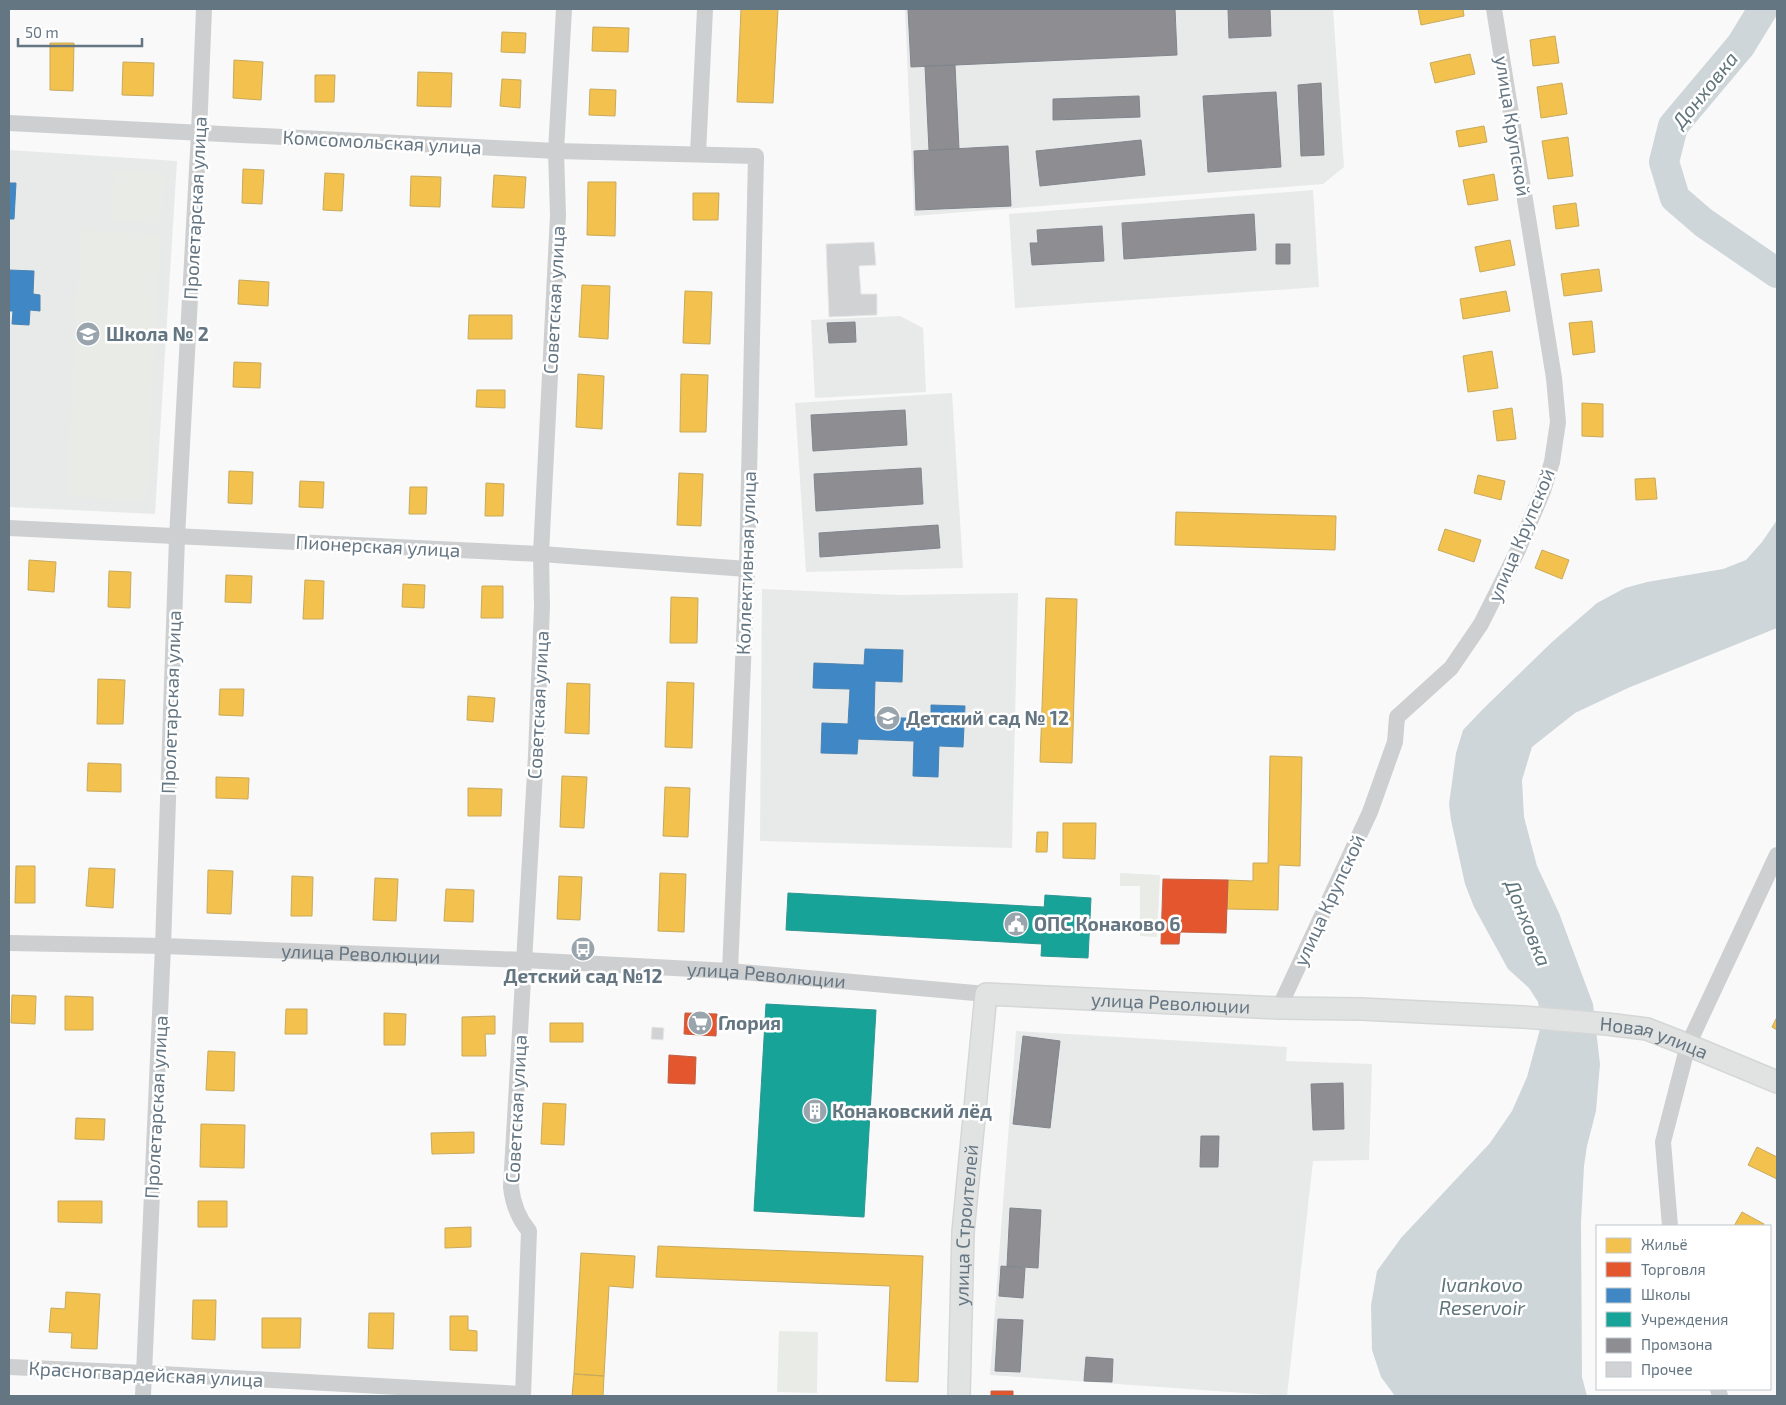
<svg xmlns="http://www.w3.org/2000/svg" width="1786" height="1405" font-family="'Exo 2',sans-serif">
  <rect width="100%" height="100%" fill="#f9f9f9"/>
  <path fill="#e8e9e9" d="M905,9H1333L1344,167L1323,184L914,216Z
    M9,150L177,161L155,514L9,507Z
    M1313,190L1319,287L1015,308L1009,214Z
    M900,316L923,328L926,392L815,398L811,320Z
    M952,393L963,568L806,572L795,403Z
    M762,589L899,595L1018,593L1012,848L760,841Z
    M1016,1031L1287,1047L1286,1061L1372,1064L1369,1160L1313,1161L1287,1396L990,1375Z"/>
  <path fill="#e8ebe6" d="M114,170L164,172L161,224L111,221Z
    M81,230L161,234L146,501L66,496Z
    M1120,873L1160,875L1157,937L1140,936V886H1120Z
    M779,1331L818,1332L817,1393L777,1392Z"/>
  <path fill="#ced6d9" d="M1777,520V628L1628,688L1575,713L1532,747L1522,780L1524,817L1537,866L1559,913L1593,1004L1600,1064L1596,1111L1587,1146L1584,1166L1581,1223L1582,1377L1587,1396H1395L1381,1377L1372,1350L1371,1305L1377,1271L1401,1238L1490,1143L1512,1111L1527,1077L1542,1022L1538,1002L1529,988L1508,969L1474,907L1465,884L1451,820L1449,804L1456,753L1463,730L1483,709L1552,642L1597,603L1625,588L1647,582L1723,569L1746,560L1762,542Z"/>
  <path fill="#f2c14e" stroke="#c8aa5e" d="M741,9H778L773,103L737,102Z
    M1418,9H1463L1464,16L1421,25Z
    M593,27L629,28L628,52L592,51Z
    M502,32L526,33L525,53L501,52Z
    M1555,36L1559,63L1533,66L1530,40Z
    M50,43H74L73,91L50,90Z
    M1470,54L1475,74L1435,83L1430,63Z
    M234,60L263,62L261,100L233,98Z
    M123,62L154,63L153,96L122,95Z
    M418,72L452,73L451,107L417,106Z
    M315,75H335L334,102H315Z
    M502,79L521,80L520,108L500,106Z
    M1562,83L1567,114L1541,118L1537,87Z
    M590,89L616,90L615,116L589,115Z
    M1484,126L1487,142L1459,147L1456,131Z
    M1568,137L1573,176L1548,179L1542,141Z
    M243,169L264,170L262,204L242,203Z
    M325,173L344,174L342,211L323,210Z
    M1494,174L1498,200L1468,205L1463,180Z
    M494,175L526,177L524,208L492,207Z
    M411,176L441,177L440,207L410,206Z
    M588,182H616L615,236L587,235Z
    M693,193H719L718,220H693Z
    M1576,203L1579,226L1556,229L1553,206Z
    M1510,240L1515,265L1480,272L1475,247Z
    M1599,269L1602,291L1564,296L1561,274Z
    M239,280L269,282L268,306L238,304Z
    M582,285L610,286L608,339L579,337Z
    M685,291L712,292L710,344L683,343Z
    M1506,291L1510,311L1463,319L1460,299Z
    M469,315H512V339H468Z
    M1592,321L1595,352L1573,355L1569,323Z
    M1492,351L1498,388L1468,392L1463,356Z
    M234,362L261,363L260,388L233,387Z
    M578,374L604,376L602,429L576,427Z
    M681,374L708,375L706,432H680Z
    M477,390H505V408L476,407Z
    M1582,403L1603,404V437L1582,436Z
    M1512,408L1516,439L1497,441L1493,411Z
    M229,471L253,472L252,504L228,503Z
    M679,473L703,474L701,526L677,525Z
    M1478,475L1505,481L1501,500L1474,493Z
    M1655,478L1657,499L1636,500L1635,479Z
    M300,481L324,482L323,508L299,507Z
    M486,483L504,484L503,516H485Z
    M410,487H427L426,514H409Z
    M1176,512L1336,516L1335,550L1175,545Z
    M1445,529L1481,540L1474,562L1438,550Z
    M1542,550L1569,560L1562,579L1535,568Z
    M29,560L56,562L54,592L28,590Z
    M109,571L131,572L130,608L108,607Z
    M226,575L252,576L251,603L225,602Z
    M305,580L324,581L323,619H303Z
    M403,584L425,585L424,608L402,607Z
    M482,586H503V618H481Z
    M671,597L698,598L697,643H670Z
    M1046,598L1077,599L1072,763L1040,762Z
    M98,679L125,680L123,724H97Z
    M667,682L694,683L692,748L665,747Z
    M567,683L590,684L589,734L565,733Z
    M220,689H244L243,716L219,715Z
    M468,696L495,698L493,722L467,720Z
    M1270,756L1302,757L1300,866L1279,865L1278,910L1227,909L1228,880L1253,881V863H1268Z
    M88,763L121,764V792L87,791Z
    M562,776L587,777L584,828L560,827Z
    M216,777L249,778L248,799L216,798Z
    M665,787L690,788L688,837L663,836Z
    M468,788L502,789L501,816H468Z
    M1063,823H1096L1095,859L1063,858Z
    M1037,832H1048L1047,852H1036Z
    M16,866H35V903H15Z
    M89,868L115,869L113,908L86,906Z
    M208,870L233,871L231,914L207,913Z
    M660,873L686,874L684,932L658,931Z
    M292,876L313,877L312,916H291Z
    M559,876L582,877L580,920L557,919Z
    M375,878L398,879L396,921L373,920Z
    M446,889L474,890L473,922L444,921Z
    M12,995L36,996L35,1024L11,1023Z
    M65,996L93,997V1030H65Z
    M286,1009H307V1034H285Z
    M384,1013L406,1014L405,1045H384Z
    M495,1016V1034H485L486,1056H462V1017Z
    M1777,1017V1030L1772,1027Z
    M550,1023H583V1042H550Z
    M208,1051L235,1052L234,1091L206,1090Z
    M543,1103L566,1104L564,1145L541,1144Z
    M76,1118L105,1119L104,1140L75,1139Z
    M201,1124L245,1125L244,1168L200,1167Z
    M474,1132V1153L432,1154L431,1133Z
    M1757,1147L1777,1157V1179L1748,1165Z
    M58,1201H102V1223L58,1222Z
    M198,1201H227V1227H198Z
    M1742,1212L1764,1224L1763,1226H1734Z
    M471,1227V1247L445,1248V1228Z
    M658,1246L923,1256L918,1382L886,1381L890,1286L656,1277Z
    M581,1253L635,1256L633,1288L609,1286L604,1376L574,1374Z
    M66,1292L100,1294L97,1349L71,1348L72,1333L49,1332L51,1308L65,1309Z
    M193,1300H216L215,1340L192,1339Z
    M369,1313H394L393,1349L368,1348Z
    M450,1316H468V1330L477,1331V1351L450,1350Z
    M262,1318H301L300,1348H262Z
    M574,1374L604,1376L603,1396H572Z"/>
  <path fill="#e4572e" stroke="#be6048" d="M1163,879L1228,880L1226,933L1180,932L1179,944H1161Z
    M685,1013L717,1014L716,1036L684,1034Z
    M669,1055L696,1057L695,1084L668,1083Z
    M991,1391H1013V1396H991Z"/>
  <path fill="#3f88c5" stroke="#4a83b1" d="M9,183H16L14,219H9Z
    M9,270L34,271L33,294L40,295V311L30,310L29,325L12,324L13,311H9Z
    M865,649L903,650L902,682L875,681L874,717L931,719V705L965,706L963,747L939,746L938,777L913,776L914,741L858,739L857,754L821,753L822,723L848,724L850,689L813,688L814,663L864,665Z"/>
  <path fill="#17a398" stroke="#2e9692" d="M788,893L1044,907L1042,944L786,930Z
    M1045,895L1091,898L1088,958L1041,956Z
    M766,1004L876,1010L864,1217L754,1211Z"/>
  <path fill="#8d8d92" stroke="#81868e" d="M908,9H1175L1177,55L911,67Z
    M1228,9H1270L1271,36L1229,38Z
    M955,65L959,149L929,150L925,66Z
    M1321,83L1324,155L1301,156L1298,85Z
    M1276,92L1281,167L1208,172L1203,96Z
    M1139,96L1140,117L1053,120V99Z
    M1141,140L1145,175L1040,186L1036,151Z
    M1008,146L1011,206L916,210L914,151Z
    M1254,214L1256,250L1124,259L1122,223Z
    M1102,226L1104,261L1032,265L1030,243H1038L1037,230Z
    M1276,244H1290V264H1276Z
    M855,322L856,342L829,343L827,323Z
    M905,410L907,445L813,451L811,415Z
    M921,468L923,504L816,511L814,474Z
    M938,525L940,548L820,557L819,533Z
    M1023,1036L1060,1041L1050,1128L1013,1124Z
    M1343,1083L1344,1129L1313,1130L1311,1084Z
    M1201,1136H1219L1218,1167H1200Z
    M1010,1208L1041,1210L1038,1268L1007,1266Z
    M1001,1266L1025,1268L1023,1298L999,1296Z
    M998,1319L1023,1320L1020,1372L995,1371Z
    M1086,1357L1113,1359L1112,1382L1084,1381Z"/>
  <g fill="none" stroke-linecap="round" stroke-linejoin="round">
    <path stroke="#ced6d9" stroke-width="30" d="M1763,9L1741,45L1673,126L1664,162L1675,198L1704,223L1777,273"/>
  </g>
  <path fill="#d0d2d3" stroke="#e8e8e8" d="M874,242L876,265L859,266L861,294H877V315L829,317L826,244Z
    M652,1027L664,1028L663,1040L651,1039Z"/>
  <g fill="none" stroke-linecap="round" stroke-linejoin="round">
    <defs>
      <g id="major">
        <path id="s2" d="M959,1396L963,1232L986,994L1279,1008L1361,1009L1523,1017L1607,1024L1647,1029L1688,1045L1777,1082"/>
      </g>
    </defs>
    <use href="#major" stroke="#d5d6d7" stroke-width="24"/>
    <g stroke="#cecfd0" stroke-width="16">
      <path d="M9,123L556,151L756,156L747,569L730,971"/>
      <path d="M698,154L705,9"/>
      <path d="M9,528L541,554L747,569"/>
      <path id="s1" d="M9,943L163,946L524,960L730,971L986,994"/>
      <path d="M1279,1008L1370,812L1395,742L1397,717L1451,668L1481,624L1518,550L1543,491L1552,462L1558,422L1554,378L1494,9"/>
      <path d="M1670,1226L1663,1142L1688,1045L1777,855"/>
      <path d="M9,1367L144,1373L523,1394"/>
      <path d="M1718,1389L1720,1396"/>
      <path d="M143,1396L163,946L177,537L199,133L204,9"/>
      <path d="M523,1396L529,1231C518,1218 513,1205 511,1187L536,755L542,607L541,554L558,215L556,151L564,9"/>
    </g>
    <use href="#major" stroke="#e1e2e2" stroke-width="21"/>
  </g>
  <defs>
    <symbol id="school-disc" viewBox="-11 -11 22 22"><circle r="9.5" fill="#99a4ac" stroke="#fff"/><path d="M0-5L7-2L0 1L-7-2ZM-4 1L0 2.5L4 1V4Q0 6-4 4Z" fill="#fff"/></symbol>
    <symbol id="civic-disc" viewBox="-11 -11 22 22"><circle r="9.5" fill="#99a4ac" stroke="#fff"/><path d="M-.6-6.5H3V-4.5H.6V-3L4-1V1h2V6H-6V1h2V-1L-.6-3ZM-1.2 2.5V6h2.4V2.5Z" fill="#fff"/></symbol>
    <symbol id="bus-disc" viewBox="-11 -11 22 22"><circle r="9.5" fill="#99a4ac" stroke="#fff"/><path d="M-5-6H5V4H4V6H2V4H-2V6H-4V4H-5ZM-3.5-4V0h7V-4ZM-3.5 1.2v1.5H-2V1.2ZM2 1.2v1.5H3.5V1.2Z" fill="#fff"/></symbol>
    <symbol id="supermarket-disc" viewBox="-11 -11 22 22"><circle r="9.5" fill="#99a4ac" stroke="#fff"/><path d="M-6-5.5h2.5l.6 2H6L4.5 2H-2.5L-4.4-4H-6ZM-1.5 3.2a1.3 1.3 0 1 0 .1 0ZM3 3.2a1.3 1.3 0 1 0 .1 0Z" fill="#fff"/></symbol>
    <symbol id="building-disc" viewBox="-11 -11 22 22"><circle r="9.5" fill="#99a4ac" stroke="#fff"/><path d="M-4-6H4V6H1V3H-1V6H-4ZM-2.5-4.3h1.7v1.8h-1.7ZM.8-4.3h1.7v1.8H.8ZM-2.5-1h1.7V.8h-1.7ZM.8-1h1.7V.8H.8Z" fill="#fff"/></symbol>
  </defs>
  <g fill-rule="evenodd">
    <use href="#school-disc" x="74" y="320" width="28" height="28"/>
    <use href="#school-disc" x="874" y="704" width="28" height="28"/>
    <use href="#civic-disc" x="1002" y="910" width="28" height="28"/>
    <use href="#bus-disc" x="569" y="935" width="28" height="28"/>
    <use href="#supermarket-disc" x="686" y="1009" width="28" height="28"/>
    <use href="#building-disc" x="801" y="1097" width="28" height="28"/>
  </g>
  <g text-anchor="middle" stroke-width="5" stroke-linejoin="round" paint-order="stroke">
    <g font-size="19" fill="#657683" stroke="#fff">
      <text transform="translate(1513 126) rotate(81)" y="7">улица Крупской</text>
      <text transform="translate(382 142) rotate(3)" y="7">Комсомольская улица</text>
      <text transform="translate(195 208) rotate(-87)" y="7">Пролетарская улица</text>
      <text transform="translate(554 300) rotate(-87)" y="7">Советская улица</text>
      <text transform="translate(1521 535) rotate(-67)" y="7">улица Крупской</text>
      <text transform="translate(378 546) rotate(3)" y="7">Пионерская улица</text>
      <text transform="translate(746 563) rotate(-88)" y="7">Коллективная улица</text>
      <text transform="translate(171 702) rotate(-88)" y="7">Пролетарская улица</text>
      <text transform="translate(538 705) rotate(-87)" y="7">Советская улица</text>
      <text transform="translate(1329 900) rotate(-65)" y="7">улица Крупской</text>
      <text dy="7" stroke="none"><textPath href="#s1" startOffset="352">улица Революции</textPath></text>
      <text dy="7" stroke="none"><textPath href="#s1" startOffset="758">улица Революции</textPath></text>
      <text dy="7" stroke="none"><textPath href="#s2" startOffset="588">улица Революции</textPath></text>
      <text dy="7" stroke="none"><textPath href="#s2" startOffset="1074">Новая улица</textPath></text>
      <text transform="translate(156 1107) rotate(-87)" y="7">Пролетарская улица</text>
      <text transform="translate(516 1109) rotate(-87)" y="7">Советская улица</text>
      <text dy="7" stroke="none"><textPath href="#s2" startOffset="171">улица Строителей</textPath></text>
      <text transform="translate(146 1374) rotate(3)" y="7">Красногвардейская улица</text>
    </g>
    <g font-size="19" font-weight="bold" fill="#657683" stroke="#fff" text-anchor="start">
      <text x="106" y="341">Школа № 2</text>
      <text x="906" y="725">Детский сад № 12</text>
      <text x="1034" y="931">ОПС Конаково 6</text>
      <text x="583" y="983" text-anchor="middle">Детский сад №12</text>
      <text x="718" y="1030">Глория</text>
      <text x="832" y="1118">Конаковский лёд</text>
    </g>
    <g font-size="20" font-style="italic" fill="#60757c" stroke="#fff">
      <text transform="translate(1705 90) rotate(-51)" y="7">Донховка</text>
      <text transform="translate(1528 923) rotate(68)" y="7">Донховка</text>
      <text x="1482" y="1292">Ivankovo<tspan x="1482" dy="23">Reservoir</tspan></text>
    </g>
  </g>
  <rect width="1786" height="1405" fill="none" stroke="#657683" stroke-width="20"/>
  <rect x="1596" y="1225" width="175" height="165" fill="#ffffff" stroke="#c1c8cd"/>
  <rect x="1606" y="1238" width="25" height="15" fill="#f2c14e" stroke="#c1c8cd"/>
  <text x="1641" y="1250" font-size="15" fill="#657683">Жильё</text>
  <rect x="1606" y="1262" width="25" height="15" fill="#e4572e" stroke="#c1c8cd"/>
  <text x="1641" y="1275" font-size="15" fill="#657683">Торговля</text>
  <rect x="1606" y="1288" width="25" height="15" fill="#3f88c5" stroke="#c1c8cd"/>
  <text x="1641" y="1300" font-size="15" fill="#657683">Школы</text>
  <rect x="1606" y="1312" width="25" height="15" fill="#17a398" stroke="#c1c8cd"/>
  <text x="1641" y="1325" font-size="15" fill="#657683">Учреждения</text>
  <rect x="1606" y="1338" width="25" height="15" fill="#8d8d92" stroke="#c1c8cd"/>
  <text x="1641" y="1350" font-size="15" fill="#657683">Промзона</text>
  <rect x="1606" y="1362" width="25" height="15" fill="#d0d2d3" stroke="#c1c8cd"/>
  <text x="1641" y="1375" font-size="15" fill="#657683">Прочее</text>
  <path d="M18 38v8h124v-8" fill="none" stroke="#657683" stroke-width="2.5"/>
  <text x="25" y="38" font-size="15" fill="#657683" stroke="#ffffff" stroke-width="4" paint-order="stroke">50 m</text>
</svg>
